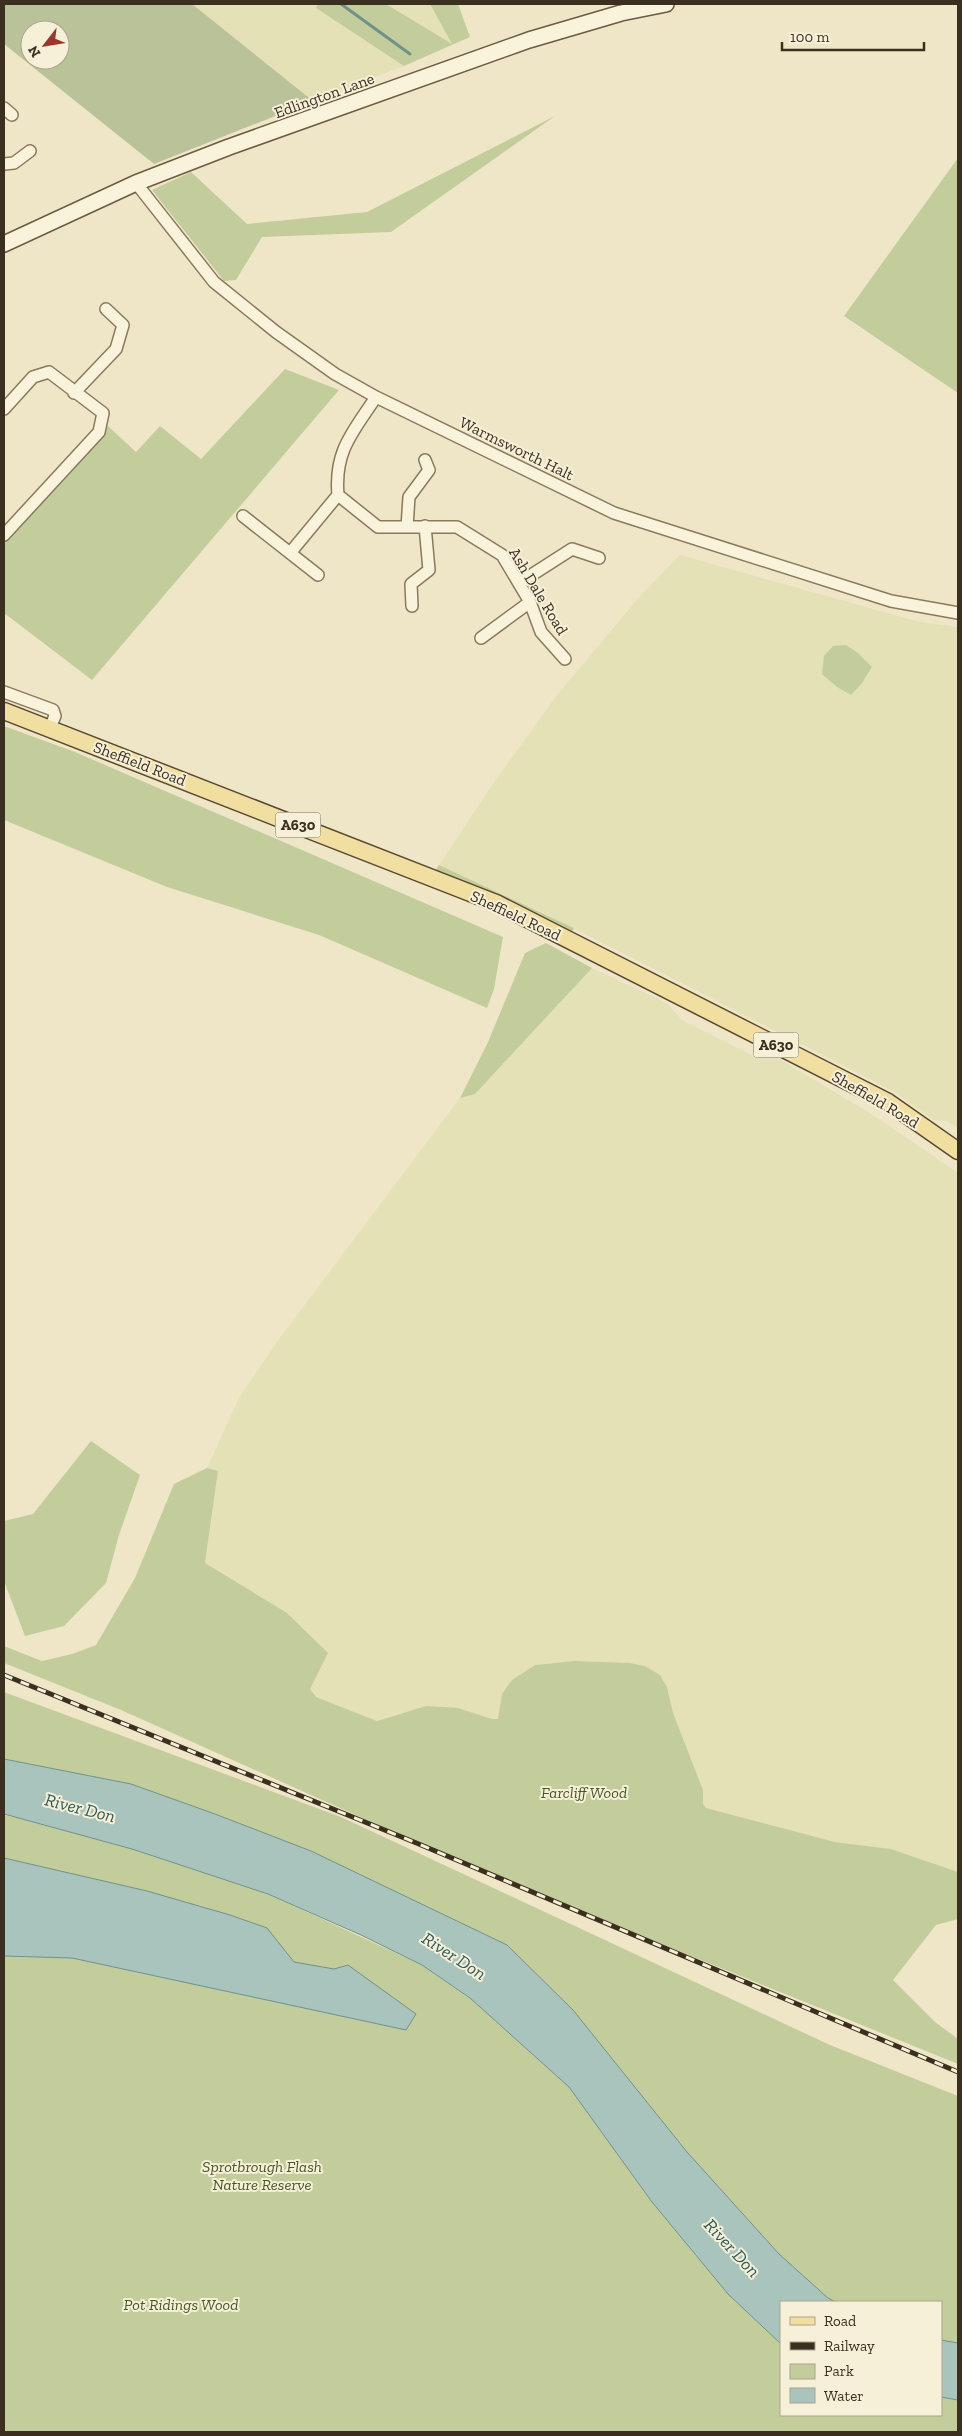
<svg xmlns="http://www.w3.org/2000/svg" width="962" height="2436" font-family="'Zilla Slab',serif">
  <rect width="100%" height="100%" fill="#efe6c8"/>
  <path fill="#e4e1b6" d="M192,4H318L317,8L404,66L313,101Z
    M386,4H430L453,45Z
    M680,555L920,622L958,627V1128L947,1121L933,1120L895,1092L536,909L431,877L490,788L557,695L640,596Z
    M592,968L667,1003L682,1020L758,1058L776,1057L873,1115L958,1173V1872L891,1849L835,1842L706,1808L703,1804V1790L673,1713L667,1687L660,1675L645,1666L630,1663L574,1661L535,1665L512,1680L502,1694L499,1719H492L458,1708L400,1713L377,1721L316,1697L205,1563L218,1471L207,1468L239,1398L279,1339L460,1098L475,1094Z"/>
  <path fill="#c3cd9c" d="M318,4H386L452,44L430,4H458L470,37L404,66L316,8Z
    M555,116L391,232L262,237L236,280L224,281L152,190L191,172L247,224L367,212Z
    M958,158V393L844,316Z
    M285,369L339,390L92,680L4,613V543L108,426L136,452L160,426L201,459Z
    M846,645L858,653L872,667L862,683L851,695L837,687L822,674L824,656L833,646Z
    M4,726L75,752L503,937L494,989L487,1008L319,935L167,887L4,820Z
    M439,865L574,928L570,935L434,873Z
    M546,943L592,968L475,1094L460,1098L488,1042L525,953Z
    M91,1441L140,1475L119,1535L106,1583L64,1626L25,1636L4,1581V1521L33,1514Z
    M207,1468L218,1471L205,1563L287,1613L328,1653L310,1689L316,1697L377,1721L426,1706L458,1708L492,1719H498L502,1694L512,1680L535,1665L574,1661L630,1663L645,1666L660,1675L667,1687L673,1713L703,1790V1804L706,1808L835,1842L891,1849L958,1872V1919L936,1925L893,1980L935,2022L958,2039V2064L474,1868L121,1710L4,1663V1646L42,1661L72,1654L96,1645L135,1578L174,1484Z
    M4,1692L341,1817L830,2045L958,2096V2343L941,2340V2302H836L828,2298L779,2254L687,2152L573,2010L507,1945L311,1851L215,1814L131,1784L4,1759Z
    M4,1815L32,1821L132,1849L268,1894L422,1965L470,1998L569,2087L652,2202L728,2294L781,2344V2415H941V2397L958,2399V2432H4Z"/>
  <path fill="#bac29a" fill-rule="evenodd" d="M4,4H192L313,101L154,164L4,44ZM30,30H60V60H30Z"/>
  <path fill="#a9c3bd" stroke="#6f928c" d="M4,1759L131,1784L215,1814L311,1851L507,1945L573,2010L687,2152L779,2254L828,2298L836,2302H781V2344L728,2294L652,2202L569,2087L470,1998L422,1965L361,1935L268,1894L132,1849L4,1814Z
    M4,1858L147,1891L230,1915L267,1928L294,1962L334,1969L348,1965L416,2014L406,2030L72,1958L4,1956Z
    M941,2340L958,2343V2400L941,2397Z"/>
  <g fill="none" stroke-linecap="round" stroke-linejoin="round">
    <path stroke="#6f928c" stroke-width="3" d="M341,4L410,54"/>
    <defs>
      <path id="minor" d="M4,108L12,115
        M4,164L14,163L30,151
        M136,183L214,282L276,332L335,374L376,397L614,513L891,601L958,613
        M74,393L116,349L123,325L106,309
        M376,397C353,432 334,451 338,495L378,527H457L502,555L530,602L541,632L565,659
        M4,409L33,377L49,372L103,413L99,432L4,535
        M243,516L318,575
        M407,527L409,497L429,470L425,460
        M290,553L338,495
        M519,583L572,549L599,558
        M412,606L411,584L429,570L425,526
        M481,638L530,602
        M4,692L53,710L55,716L50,728"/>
      <path id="secondary" d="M4,244L136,183L229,147L529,40L621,13L666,4"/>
      <path id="primary" d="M4,711L496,903L888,1102L958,1151"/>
    </defs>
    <use href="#minor" stroke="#8b795d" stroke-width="14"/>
    <use href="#secondary" stroke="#6d5a40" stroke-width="18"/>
    <use href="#primary" stroke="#594731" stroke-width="19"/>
    <use href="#minor" stroke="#f9f3dc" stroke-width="11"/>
    <use href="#secondary" stroke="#f9f3dc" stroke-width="15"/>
    <use href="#primary" stroke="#f1dfa1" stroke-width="16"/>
    <defs>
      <path id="rail" d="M4,1675L414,1842L958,2072"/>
    </defs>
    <use href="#rail" stroke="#3b3020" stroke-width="5"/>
    <use href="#rail" stroke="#f6f0d8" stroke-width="3" stroke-dasharray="9" stroke-linecap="butt"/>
  </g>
  <g text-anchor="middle" stroke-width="4" stroke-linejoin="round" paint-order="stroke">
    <g fill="#f6f0d8" stroke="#736a57" stroke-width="1">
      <rect x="275.5" y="812.5" width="45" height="25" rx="4"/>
      <rect x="753.5" y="1032.5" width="45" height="25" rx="4"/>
    </g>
    <g font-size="15" font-weight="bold" fill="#3b3020">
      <text x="298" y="830">A630</text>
      <text x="776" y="1050">A630</text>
    </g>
    <g font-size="16" fill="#3b3020" stroke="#f6f0d8">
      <text transform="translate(324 95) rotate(-20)" y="6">Edlington Lane</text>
      <text transform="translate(517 448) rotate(26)" y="6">Warmsworth Halt</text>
      <text transform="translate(539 591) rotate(59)" y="6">Ash Dale Road</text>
      <text transform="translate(140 763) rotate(21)" y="6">Sheffield Road</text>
      <text transform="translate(516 915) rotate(25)" y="6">Sheffield Road</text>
      <text transform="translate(876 1099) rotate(30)" y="6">Sheffield Road</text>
    </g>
    <g font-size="16" font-style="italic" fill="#475827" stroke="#f6f0d8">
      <text x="584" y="1798">Farcliff Wood</text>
      <text x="262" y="2172">Sprotbrough Flash<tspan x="262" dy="18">Nature Reserve</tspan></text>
      <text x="181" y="2310">Pot Ridings Wood</text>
    </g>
    <g font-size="18" font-style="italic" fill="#305a5b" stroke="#f6f0d8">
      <text transform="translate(80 1808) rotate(14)" y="6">River Don</text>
      <text transform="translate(454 1956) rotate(33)" y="6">River Don</text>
      <text transform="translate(732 2248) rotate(47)" y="6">River Don</text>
    </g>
  </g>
  <rect width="962" height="2436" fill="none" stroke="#3b3020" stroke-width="10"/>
  <rect x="780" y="2301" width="162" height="115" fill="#f6f0d8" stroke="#aba38e"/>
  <rect x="790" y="2317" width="25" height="8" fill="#f1dfa1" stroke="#aba38e"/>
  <text x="824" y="2326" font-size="15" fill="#3b3020">Road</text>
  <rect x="790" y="2342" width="25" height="8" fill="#3b3020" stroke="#aba38e"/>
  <text x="824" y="2351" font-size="15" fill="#3b3020">Railway</text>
  <rect x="790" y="2364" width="25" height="15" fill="#c3cd9c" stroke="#aba38e"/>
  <text x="824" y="2376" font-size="15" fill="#3b3020">Park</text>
  <rect x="790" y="2388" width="25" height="15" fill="#a9c3bd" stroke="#aba38e"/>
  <text x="824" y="2401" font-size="15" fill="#3b3020">Water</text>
  <g transform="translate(45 45) rotate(239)"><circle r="24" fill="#f6f0d8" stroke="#aba38e"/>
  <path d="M0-4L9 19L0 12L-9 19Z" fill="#9a362d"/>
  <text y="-8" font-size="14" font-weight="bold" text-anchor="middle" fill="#3b3020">N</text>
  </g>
  <path d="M782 42v8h142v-8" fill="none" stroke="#3b3020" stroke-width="2.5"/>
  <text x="790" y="42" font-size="15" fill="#3b3020" stroke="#f6f0d8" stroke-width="4" paint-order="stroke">100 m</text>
</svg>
